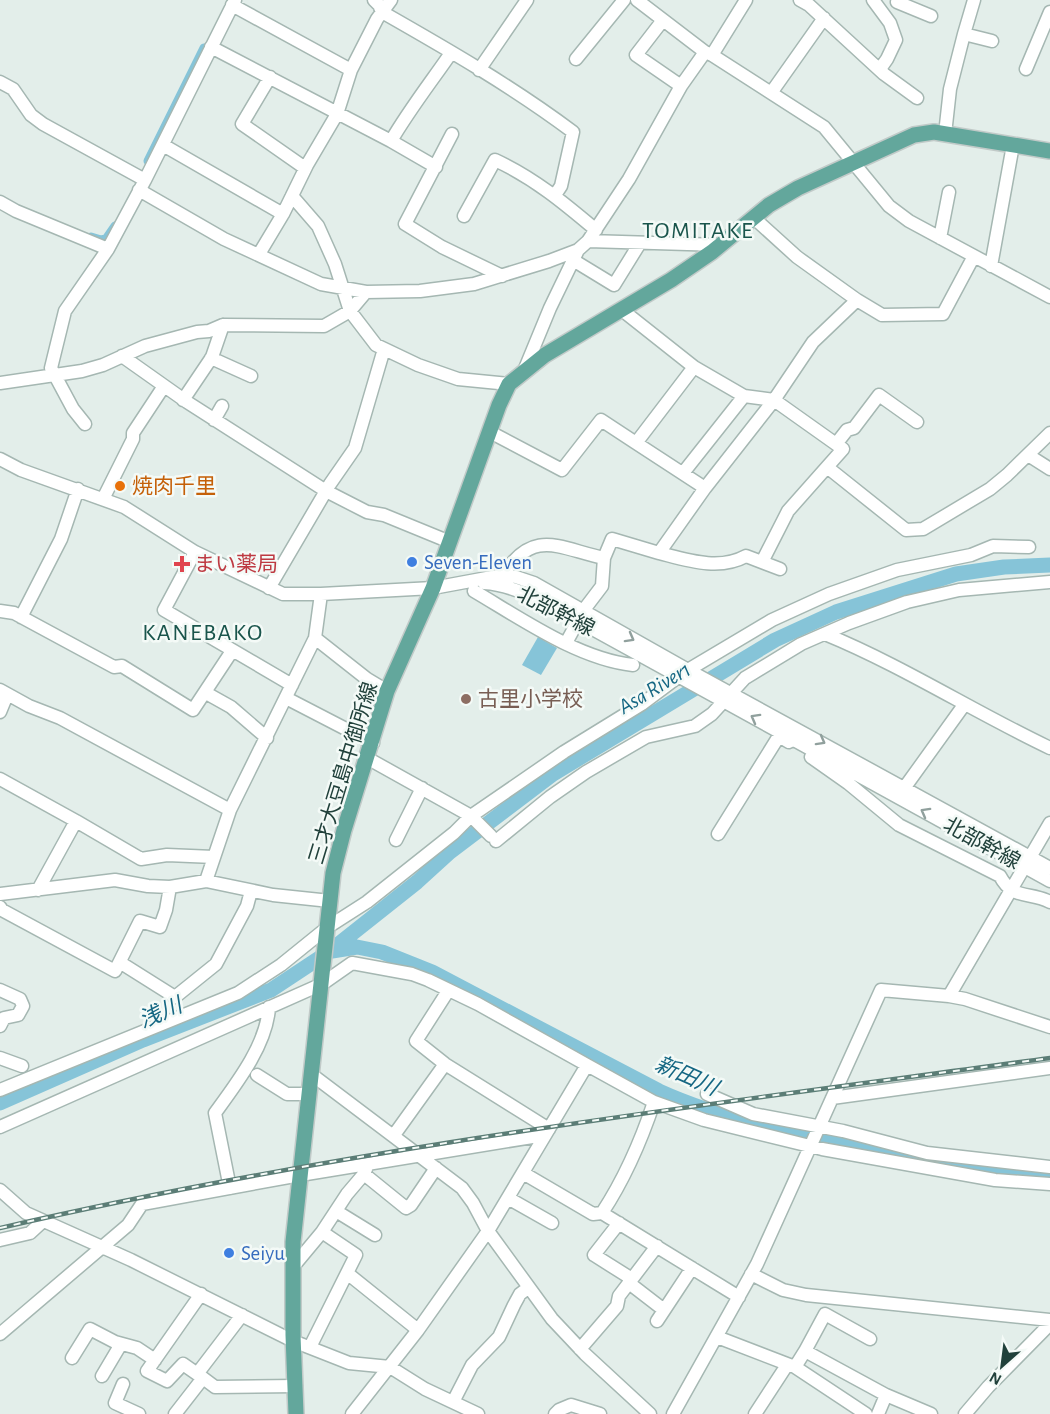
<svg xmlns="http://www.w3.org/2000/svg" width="1050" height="1414" font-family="'Alegreya Sans','Noto Sans JP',sans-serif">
  <rect width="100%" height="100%" fill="#e3eeea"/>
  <path fill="#86c4d8" d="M538,637L557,648L541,675L522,665Z"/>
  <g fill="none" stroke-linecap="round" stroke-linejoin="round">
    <path stroke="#86c4d8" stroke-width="9" d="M148,161L204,48
      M91,237L101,240L106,239L115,226"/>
    <path stroke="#86c4d8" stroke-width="15" d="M332,951L357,947L382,952L432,972L659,1091C723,1120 792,1133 861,1146C924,1158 986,1170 1050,1173
      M0,1103L143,1040L271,990L330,951L417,882L450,852L553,774L775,640L836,612L956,574L1004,567L1050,565"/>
    <defs>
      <path id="minor" d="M374,0L379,5L382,12C447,49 513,87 573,132L561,186L555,195
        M637,0L705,52L712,55L824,127L889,206L909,221L1050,297
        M800,0L809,5L884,74L917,98
        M873,0L890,23L896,40L887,59L880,69
        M897,2L931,16
        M232,5L351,70
        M663,20L636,55L681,86
        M964,34L974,0
        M211,47L391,141L436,167
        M712,55L746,0
        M576,59L624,0
        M1026,69L1050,12
        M479,70L527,0
        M270,77L242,124L305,168
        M0,82L13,89L31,115L43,124L145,180
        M771,93L824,18
        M452,134L405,224L442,247L502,276
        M945,134L950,89L964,34L992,41
        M391,141C409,110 431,82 451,53
        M163,145L283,214
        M139,190L224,239L321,284L366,292L420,291L474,284L549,261L578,250L588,241L629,179L681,86L705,52
        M292,196L318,226L335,264L350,311L376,345L418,365L458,379L509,384
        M0,202L16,211L108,249
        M464,216L495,160C534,178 564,203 596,230
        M754,218L797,257L857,300
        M940,238L949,192
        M588,241L721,245
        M259,254L283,214L307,165L337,114L351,70L377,19L391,0
        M573,260L614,285L640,243
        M991,266L1013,145
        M622,310L694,367L744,396L774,400L843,449L827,467L906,530L923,529L990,489L1007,475L1050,433
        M122,356L187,402L326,491L367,512L384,515L450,542
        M211,358L251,376
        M524,371L550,308L578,250
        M0,383L82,371L103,365L145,346L197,332L209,331L223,325L324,326L350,311L366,292
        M183,400L212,357L223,325
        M214,420L222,406
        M85,424L73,409L51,368L65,311L108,249L145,180L235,0
        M490,432L562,470L601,420L636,443L694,367
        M636,443L705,488
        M836,444L847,430L854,428L879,395L917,422
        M1028,455L1050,469
        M0,459L21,470L124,507L195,552L283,594H321L433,588L503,575L516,577L534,583L688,670L1050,868
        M683,473L744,396
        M103,499L133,439V433L164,386
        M195,552L164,610L292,685
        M659,553C687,560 719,571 746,556L780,569
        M762,562L788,511L827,467
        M503,575C534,527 560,549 604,558L612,539L659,553L705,488L774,400L813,342L857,300L882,315L943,314L974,256
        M484,583C518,585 549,606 578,621L1050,881
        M269,588L330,484L355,448L384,349
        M474,591C520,618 578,659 633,665
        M0,611L14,613L114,667L122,666L193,710L232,651
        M583,611L602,586L604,558
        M21,617L61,539L78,489
        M825,634C903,666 974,712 1050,748
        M315,638L367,679L387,691
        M566,643L578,621
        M688,670L772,620L829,594L897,570L971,555L993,546L1029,547
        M0,690L29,706L60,718L230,810
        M206,693L231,707L267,738
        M286,698L373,743
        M0,712L7,695
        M811,757L848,783L899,825L1000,876C1013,901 1030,891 1050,902
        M367,758L471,816L491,836
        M0,779L76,821L38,890
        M905,787L964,705
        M76,821L141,859L167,855L214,857
        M718,834L779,736L789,742
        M396,840L422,788
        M496,841L550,797L586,772L646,737L695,726L712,714L745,678L801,644L849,623L907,602L959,590L1050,582
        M206,881L230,810L315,638L321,594
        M0,894L115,880L148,886L170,887L206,881L273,895L330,901
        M0,907L2,910L115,971L140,921L160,927L166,910L170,887
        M121,963L175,997L216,964L247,906L251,891
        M0,990L20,999L23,1006L18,1015L4,1018L0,1026
        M448,991L416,1041L445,1064L549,1129
        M949,996L1050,823
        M0,1058L22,1066
        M311,1074L462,1188L473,1203L488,1231L552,1319L585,1354L650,1414
        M257,1075L287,1094H309
        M0,1090L238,993L281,965L328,927L367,902L454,833L471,816L564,752L642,704L678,677
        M707,1094L753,1114L843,1131L927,1153L1050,1167
        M832,1098L1050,1068
        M654,1102L704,1120L822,1149L995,1180L1050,1184
        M0,1127L322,984L352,963L412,974L428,980L478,1004L587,1065
        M394,1135L445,1064
        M368,1164L364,1174L406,1208L411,1205L436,1168
        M230,1188L215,1113C237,1083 267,1044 269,1007
        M0,1190L26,1213L131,1260L293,1341L349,1363L390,1367L425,1389L478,1414
        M508,1198L552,1223
        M336,1211L375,1235
        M602,1213L739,1297
        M619,1223L594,1255L632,1279
        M322,1232L347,1194L364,1174
        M0,1240L30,1233L43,1221
        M292,1268L322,1232L356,1255L310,1347
        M347,1273L418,1330
        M751,1274L783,1290L806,1295L1050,1320
        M629,1283L664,1310
        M657,1321L692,1268
        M0,1334L128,1225L142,1204L300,1175L545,1135
        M717,1337L795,1367L866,1414
        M580,1349L617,1306L619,1296L657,1246
        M805,1351L825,1314L870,1339
        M72,1358L90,1329L115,1342L137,1348L155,1360
        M795,1367L805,1351L886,1395L931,1414
        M197,1374L242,1315
        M102,1376L121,1344
        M203,1378L215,1387L296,1386
        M123,1384L115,1403L139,1414
        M453,1402L472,1365L499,1337L514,1305L520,1294L528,1288
        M175,1414L203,1378L183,1364L167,1381L147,1371L201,1294
        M352,1414L418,1330L488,1231L587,1065L654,1102C641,1141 625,1178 602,1213L593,1214L523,1173
        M555,1414L559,1410L571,1405L600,1414
        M673,1414L757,1264L881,990L949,996L965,999L1050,1027
        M755,1414L787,1365
        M878,1414L886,1395
        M965,1414L988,1387L1050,1324"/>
      <path id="major" d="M296,1414L293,1335V1242L333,873L344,830L387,691L433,588L499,405L509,384L545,355L671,280L712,252L769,205L798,188L914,135L934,132L1050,151"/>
    </defs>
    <use href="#minor" stroke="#a5b7b2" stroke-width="15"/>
    <use href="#major" stroke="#c1cac8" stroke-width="18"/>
    <use href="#minor" stroke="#fff" stroke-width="12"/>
    <use href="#major" stroke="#63a79c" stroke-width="15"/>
    <defs>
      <path id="rail" d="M0,1228C346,1148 699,1106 1050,1058"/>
    </defs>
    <use href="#rail" stroke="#5b7d76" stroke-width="4.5"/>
    <use href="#rail" stroke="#f4faf7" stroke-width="2" stroke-dasharray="7" stroke-linecap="butt"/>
  </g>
  <defs><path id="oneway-chevron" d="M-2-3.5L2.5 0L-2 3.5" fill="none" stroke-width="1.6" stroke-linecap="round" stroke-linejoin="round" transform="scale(1.5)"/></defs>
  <g stroke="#90a09d">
    <use href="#oneway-chevron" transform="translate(630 638) rotate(29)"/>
    <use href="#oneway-chevron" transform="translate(755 718) rotate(-151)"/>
    <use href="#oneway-chevron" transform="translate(821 741) rotate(29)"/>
    <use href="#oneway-chevron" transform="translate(925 812) rotate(-151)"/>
  </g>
  <circle fill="#e8710a" stroke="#f4faf7" stroke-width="2" cx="120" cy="486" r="6"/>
  <g fill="#3f7fe0" stroke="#f4faf7" stroke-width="2">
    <circle cx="412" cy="562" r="6"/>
    <circle cx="229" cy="1253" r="6"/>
  </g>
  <path fill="#e0444e" stroke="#f4faf7" stroke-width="2" d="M179 555h6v6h6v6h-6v6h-6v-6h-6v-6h6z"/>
  <circle fill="#8d6e63" stroke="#f4faf7" stroke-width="2" cx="466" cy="699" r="6"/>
  <g text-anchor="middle" stroke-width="5" stroke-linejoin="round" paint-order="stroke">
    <g font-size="21" fill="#c56008" stroke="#f4faf7" text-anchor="start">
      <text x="132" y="493">焼肉千里</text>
    </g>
    <g font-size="21" fill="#366cbe" stroke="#f4faf7" text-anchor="start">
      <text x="424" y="569">Seven-Eleven</text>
      <text x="241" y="1260">Seiyu</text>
    </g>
    <g font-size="21" fill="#be3a42" stroke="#f4faf7" text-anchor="start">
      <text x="194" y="571">まい薬局</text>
    </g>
    <g font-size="21" fill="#21413b" stroke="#f4faf7">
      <text transform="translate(556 611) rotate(27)" y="7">北部幹線</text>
      <text transform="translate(343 773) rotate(-73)" y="7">三才大豆島中御所線</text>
      <text transform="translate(982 843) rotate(29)" y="7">北部幹線</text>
    </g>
    <g font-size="21" fill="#785e54" stroke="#f4faf7" text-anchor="start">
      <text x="478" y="706">古里小学校</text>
    </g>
    <g font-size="22" font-style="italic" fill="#156783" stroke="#f4faf7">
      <text transform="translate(654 687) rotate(-31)" y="8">Asa River1</text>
      <text transform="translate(160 1012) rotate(-23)" y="8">浅川</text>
      <text transform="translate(687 1075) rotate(24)" y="8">新田川</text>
    </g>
    <g font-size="24" letter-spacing="1.5" fill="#1a554c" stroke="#f4faf7">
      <text x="698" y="238">TOMITAKE</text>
      <text x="203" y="640">KANEBAKO</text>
    </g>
  </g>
  <g transform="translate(1002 1366) rotate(208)" stroke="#f4faf7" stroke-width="4.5" paint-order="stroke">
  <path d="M0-4.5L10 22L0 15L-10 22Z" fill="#21413b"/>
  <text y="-9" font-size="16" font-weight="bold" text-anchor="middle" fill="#21413b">N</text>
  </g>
</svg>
